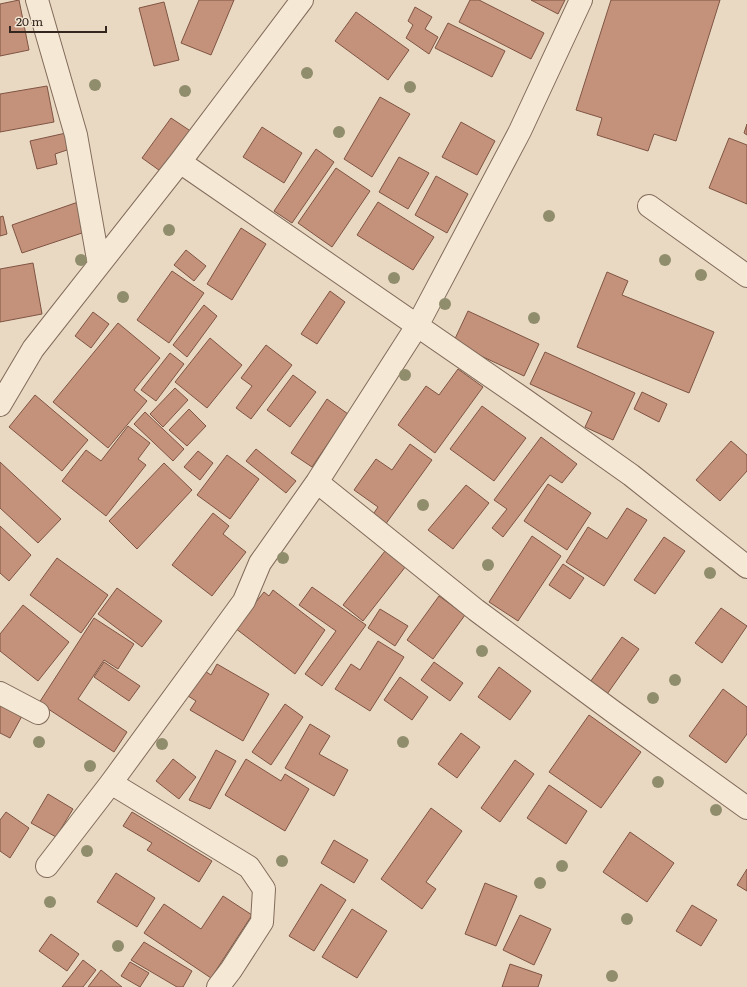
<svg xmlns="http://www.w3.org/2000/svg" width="747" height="987" font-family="Literata,serif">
  <rect width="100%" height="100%" fill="#e9d9c2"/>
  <path fill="#c4927b" stroke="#7f5443" d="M19,0L29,50L0,56V4Z
    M199,0H234L211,55L181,43Z
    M470,0H479L544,33L531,59L459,22Z
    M531,0H565L558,14Z
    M611,0H720L676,141L654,134L648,151L597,135L602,118L576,110Z
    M164,2L179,60L154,66L139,8Z
    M415,7L432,17L425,29L438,37L429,54L406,38L413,25L408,21Z
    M356,12L409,50L388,80L335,41Z
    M448,23L505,51L492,77L435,48Z
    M47,86L54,122L0,132V94Z
    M380,97L410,114L372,177L344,159Z
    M171,118L192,132L163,173L142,158Z
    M461,122L495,141L477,175L442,157Z
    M747,124V135L744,133Z
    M262,127L302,153L284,183L243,157Z
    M66,133L70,149L55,154L57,164L37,169L30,141Z
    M729,138L747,145V204L709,188Z
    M316,149L334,162L292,223L274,211Z
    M399,157L429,173L408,209L379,192Z
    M336,168L370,191L332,247L298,223Z
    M436,176L468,194L447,233L415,215Z
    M81,201L91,230L22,253L12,225Z
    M378,202L434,237L413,270L357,235Z
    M3,216L7,234L0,236V217Z
    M241,228L266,244L232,300L207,284Z
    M186,250L206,266L194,281L174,265Z
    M33,263L42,314L0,322V269Z
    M172,271L204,293L169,343L137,320Z
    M607,272L628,281L622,295L714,332L689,393L577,347Z
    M330,291L345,302L317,344L301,334Z
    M204,305L217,316L187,357L173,345Z
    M468,311L539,344L524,376L453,343Z
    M93,312L109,324L91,348L75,336Z
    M118,323L160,358L134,390L147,401L108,448L53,402Z
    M210,338L242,365L207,408L175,382Z
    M266,345L292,365L251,419L236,408L252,386L241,378Z
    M545,352L635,393L613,440L585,427L592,412L530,384Z
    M170,353L184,364L156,401L141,390Z
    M458,369L483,387L435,453L398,425L426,386L439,395Z
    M293,375L316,392L290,427L267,410Z
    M175,388L188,400L163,427L150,414Z
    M642,392L667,404L659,422L634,409Z
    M35,395L88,440L62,471L9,427Z
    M327,399L348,414L312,467L291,453Z
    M482,406L526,438L494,481L450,449Z
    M189,409L206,426L187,446L169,430Z
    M145,412L184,449L173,461L134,424Z
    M128,426L150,443L138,459L146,465L106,516L62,481L86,450L101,461Z
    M541,437L577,464L562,483L550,475L503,537L492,528L507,509L494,500Z
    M731,441L747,455V471L720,501L696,480Z
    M410,444L432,460L385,525L372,516L378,507L354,490L376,459L392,470Z
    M256,449L296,481L286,493L246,461Z
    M198,451L213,463L200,480L184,467Z
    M227,455L259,479L230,519L197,495Z
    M0,462L61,519L38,543L0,508Z
    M164,463L192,490L137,549L109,521Z
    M548,484L591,513L567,550L524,521Z
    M466,485L489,503L453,549L428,530Z
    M627,508L647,520L604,586L566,562L588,527L607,539Z
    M213,513L229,526L223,534L246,552L212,596L172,565Z
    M0,526L31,555L9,581L0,573Z
    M532,536L561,556L518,621L489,602Z
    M664,537L685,551L655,594L634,580Z
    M385,551L406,566L363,621L343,605Z
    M57,558L108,595L81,633L30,595Z
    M563,564L584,578L570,599L549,585Z
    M312,587L366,625L322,686L305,674L336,631L299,605Z
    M117,588L162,621L142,647L98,614Z
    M273,590L325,630L295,674L235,628L264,592L269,596Z
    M439,596L465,615L433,659L407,640Z
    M23,605L69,642L38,681L0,651V634Z
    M721,608L747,626L722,663L695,643Z
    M380,609L408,626L395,646L368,628Z
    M94,618L134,644L118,669L104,660L78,699L127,732L114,752L39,703Z
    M622,637L639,649L605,697L588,685Z
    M378,641L404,657L370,711L335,689L351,664L360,670Z
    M104,662L140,686L129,701L94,677Z
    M434,662L463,683L450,701L421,680Z
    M217,664L269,694L243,741L190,710L196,701L185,694L200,668L211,675Z
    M499,667L531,691L510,720L478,697Z
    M400,677L428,697L412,720L384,700Z
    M723,689L747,707V734L726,763L689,736Z
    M285,704L303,717L271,765L252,752Z
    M0,705L22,716L10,738L0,733Z
    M589,715L641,752L601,808L549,772Z
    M310,724L330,736L319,754L348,770L334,796L285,768Z
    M461,733L480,747L457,778L438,764Z
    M216,750L236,761L210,809L189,800Z
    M173,759L196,777L179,799L156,781Z
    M246,759L281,781L285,774L309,789L285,831L225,795Z
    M515,760L534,774L500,822L481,808Z
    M549,785L587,811L566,844L527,818Z
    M48,794L73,809L56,837L31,823Z
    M431,808L462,831L426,882L436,889L422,909L381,879Z
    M6,812L29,828L10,858L0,851V820Z
    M132,812L212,861L199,882L147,850L152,843L123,826Z
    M630,832L674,863L647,902L603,872Z
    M334,840L368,860L354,883L321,863Z
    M747,869V891L737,885Z
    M116,873L155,898L137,927L97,902Z
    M485,883L517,896L496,946L465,934Z
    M321,884L346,900L314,951L289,936Z
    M223,896L252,915L211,978L144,933L164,904L201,929Z
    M692,905L717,920L701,946L676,931Z
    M352,909L387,931L357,978L322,957Z
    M520,915L551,929L534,965L503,950Z
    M51,934L79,954L67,971L39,951Z
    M144,942L192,971L183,987H177L131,960Z
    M83,960L96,970L83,987H62Z
    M130,962L149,973L140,987L121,976Z
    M510,964L542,975L538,987H502Z
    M101,970L122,987H88Z"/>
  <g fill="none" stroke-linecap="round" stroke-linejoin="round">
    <defs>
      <path id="minor" d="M37,0L76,135L99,265
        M180,162L525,400L631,475L747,567
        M649,206L747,276
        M0,405L33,349L180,162L302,0
        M317,482L476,610L615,713L747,808
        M0,693L38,713
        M111,783L249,867L264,889L262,922L231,970L218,987
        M47,866L111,783L244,601L260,563L317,482L417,326L520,131L581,0"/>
    </defs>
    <use href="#minor" stroke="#826b5b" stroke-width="24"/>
    <use href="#minor" stroke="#f5e8d5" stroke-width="22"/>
  </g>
  <g fill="#908d6c">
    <circle cx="307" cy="73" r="6"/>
    <circle cx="95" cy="85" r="6"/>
    <circle cx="410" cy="87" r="6"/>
    <circle cx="185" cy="91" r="6"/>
    <circle cx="339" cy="132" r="6"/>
    <circle cx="549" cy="216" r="6"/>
    <circle cx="169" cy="230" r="6"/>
    <circle cx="81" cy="260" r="6"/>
    <circle cx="665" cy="260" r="6"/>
    <circle cx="701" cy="275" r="6"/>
    <circle cx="394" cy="278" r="6"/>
    <circle cx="123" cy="297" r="6"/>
    <circle cx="445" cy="304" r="6"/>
    <circle cx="534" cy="318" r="6"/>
    <circle cx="405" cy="375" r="6"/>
    <circle cx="423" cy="505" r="6"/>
    <circle cx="283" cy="558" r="6"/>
    <circle cx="488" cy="565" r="6"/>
    <circle cx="710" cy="573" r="6"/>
    <circle cx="482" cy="651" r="6"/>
    <circle cx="675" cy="680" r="6"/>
    <circle cx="653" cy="698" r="6"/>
    <circle cx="39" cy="742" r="6"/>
    <circle cx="403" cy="742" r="6"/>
    <circle cx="162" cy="744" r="6"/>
    <circle cx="90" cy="766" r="6"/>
    <circle cx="658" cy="782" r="6"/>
    <circle cx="716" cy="810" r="6"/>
    <circle cx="87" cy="851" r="6"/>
    <circle cx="282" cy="861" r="6"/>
    <circle cx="562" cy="866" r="6"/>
    <circle cx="540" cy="883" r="6"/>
    <circle cx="50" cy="902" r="6"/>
    <circle cx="627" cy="919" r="6"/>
    <circle cx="118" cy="946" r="6"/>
    <circle cx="612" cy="976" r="6"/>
  </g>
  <path d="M10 26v6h96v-6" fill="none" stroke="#33261e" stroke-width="2"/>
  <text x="16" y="26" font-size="12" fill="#33261e" stroke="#f2e5d1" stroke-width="3" paint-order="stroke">20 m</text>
</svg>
